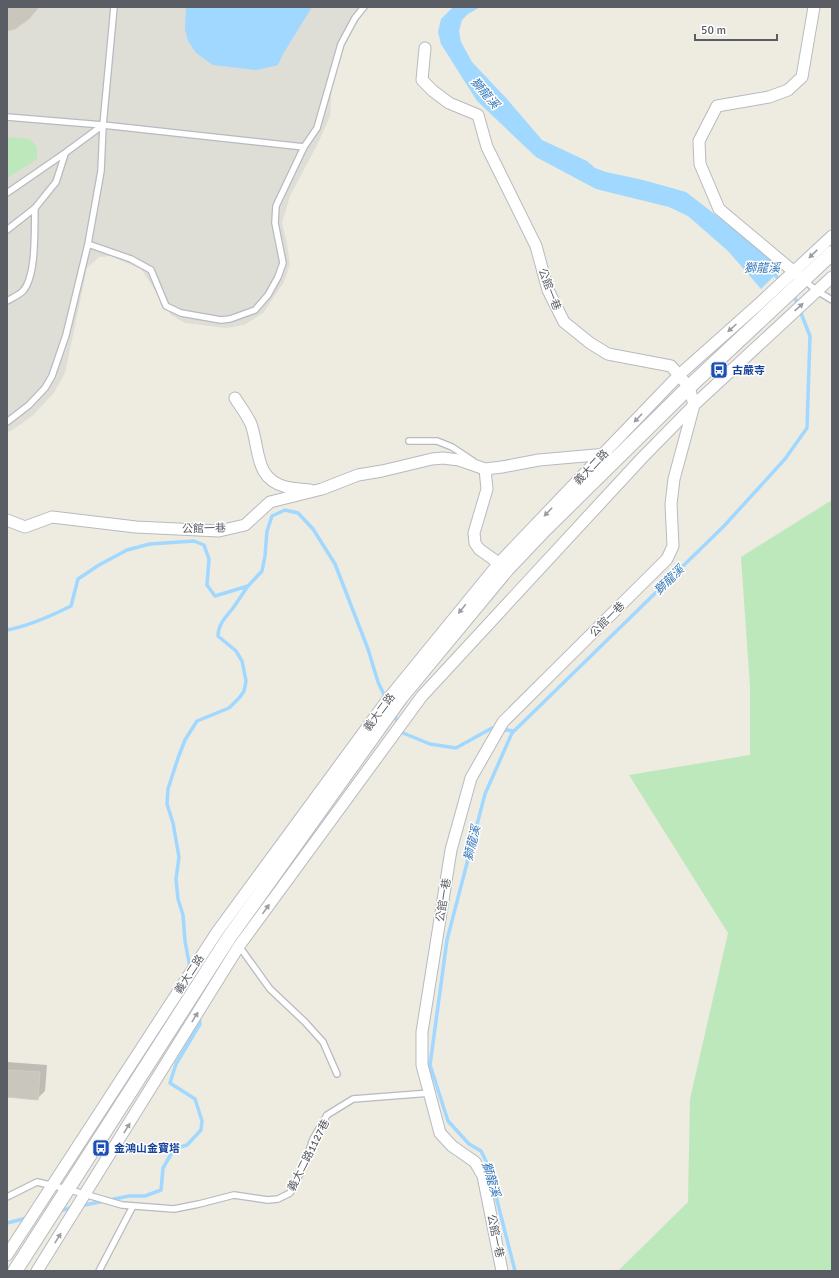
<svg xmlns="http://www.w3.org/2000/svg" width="839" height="1278" font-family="Signika,'Noto Sans TC',sans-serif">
  <rect width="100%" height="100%" fill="#eeebe1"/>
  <path fill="#deddd6" d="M7,7H367L345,41L332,79L330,116L319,141L290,196L282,223L287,244L290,264L284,282L263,313L244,325L226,328L185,323L171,315L141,269L111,256L99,257L87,268L65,373L53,394L31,417L11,431L7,432Z"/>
  <path fill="#bce8bb" d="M7,137L30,139L37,147V159L7,178Z
    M832,500V1271H618L688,1202L690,1099L728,933L629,775L750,755V687L741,557Z"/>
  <path fill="#a1d8ff" d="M186,7H312L283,54L278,65L257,70L213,65L196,53L188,41L185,30Z
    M453,7H480L468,14L462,20L459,31L461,42L472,62L507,99L542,140L587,161L595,168L606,172L643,180L686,192L783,267L761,289L728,251L688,216L669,207L596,189L536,157L477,101L441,44L438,32L441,19Z"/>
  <path fill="#0003" d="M7,1062L47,1065L45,1091L37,1099L7,1096Z"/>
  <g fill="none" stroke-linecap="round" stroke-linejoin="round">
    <path stroke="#a1d8ff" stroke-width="3.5" d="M772,272L782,282
      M7,630C29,626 51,616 71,606L78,579L99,565L127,550L150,544L194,541L204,545L209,559L207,585L215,596L248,586L262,571L265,556L267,531L272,516L285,510L298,513L313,529L335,564L368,649L378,682L386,699
      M393,713L403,733L430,744L456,748L492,728L514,731
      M190,968L185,941L183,915L178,899L176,879L179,857L173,823L167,804L168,789L178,758L185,740L197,721L229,708L240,697L244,691L246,681L242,661L236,651L218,636C218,624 226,617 233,608C238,601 243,593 248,586
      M80,1206L129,1196H145L161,1190L163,1168L174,1149L187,1145L201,1130L202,1121L195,1099L170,1083L176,1064L200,1024L199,1016
      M59,1211L74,1207
      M7,1223L27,1218
      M515,1271L488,1165L481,1151L469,1144L448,1121L430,1065L447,940L485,794L512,733L724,526L785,459L807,428L810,336L793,293"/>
  </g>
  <path fill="#c9c6be" stroke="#d3cdbf" d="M7,7H39L29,19L15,29L7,31Z
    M7,1070L40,1072L38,1100L7,1097Z"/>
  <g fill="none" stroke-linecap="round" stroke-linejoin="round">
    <defs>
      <path id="service" d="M7,117L103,125L304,147
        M103,125L101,171L88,244L131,259L151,270L166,306L181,313L221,320L230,319L255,310L268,295L278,277L283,263L275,223L276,206L304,147L317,128L341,44L355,18L364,7
        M7,193L65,153L103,125L114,7
        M7,230L35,208L56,182L65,154
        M804,280L817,291L832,300
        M7,301C12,298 19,295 23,291C37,275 34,229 35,208
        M7,422L29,405L45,388L52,376L66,335L88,244
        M409,441H437L452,447L473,461
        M239,946L270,989L305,1022L323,1042L337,1074
        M7,1197L37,1182L67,1189L122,1205L174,1209L199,1204L234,1195L268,1200L278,1199L290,1193L303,1168L313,1139L327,1115L353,1099L430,1093
        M99,1271L133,1206"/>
      <path id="minor" d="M425,48L422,80L433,91L449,103L478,115L487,147L536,246L548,290L564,322L590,343L608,354L671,366L689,387L694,405L674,479L671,504L673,546L667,559L503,722L471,778L451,850L422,1032V1065L440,1133L452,1146L475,1162L483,1176L502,1271
        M799,276L719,209L700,164L699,141L717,106L769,97L788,90L802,77L814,7
        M235,398C240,406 247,415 251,424C260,449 254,479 286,487C293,489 302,489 310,490
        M7,520L25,527L52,517L136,527L219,531L245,525L270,502L322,489L358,475L382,471L432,459L443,458L459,460L485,469
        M504,567L479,549L475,543L474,533L487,489L485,469L502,467L539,460L607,454
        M7,1255L217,932L388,699L499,563L603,454L679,375L761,302L832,236
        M37,1271L239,946L422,696L642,458L694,405L832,277"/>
      <path id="tertiary" d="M15,1271L228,939L401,697L507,569L544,530L689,387L832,253"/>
    </defs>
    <use href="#service" stroke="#b7babf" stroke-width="8"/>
    <use href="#minor" stroke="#b7babf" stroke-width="13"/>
    <use href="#tertiary" stroke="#b7babf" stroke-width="16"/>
    <use href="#service" stroke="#fff" stroke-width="5.5"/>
    <use href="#minor" stroke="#fff" stroke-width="11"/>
    <use href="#tertiary" stroke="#fff" stroke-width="14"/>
  </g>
  <defs><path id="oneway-solid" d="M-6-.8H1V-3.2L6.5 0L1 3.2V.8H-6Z"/></defs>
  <g fill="#9c9ea2">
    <use href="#oneway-solid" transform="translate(813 254) rotate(136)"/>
    <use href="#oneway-solid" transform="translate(799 307) rotate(-42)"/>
    <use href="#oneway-solid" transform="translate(732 328) rotate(138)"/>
    <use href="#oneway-solid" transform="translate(638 418) rotate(134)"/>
    <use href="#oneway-solid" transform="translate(548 512) rotate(134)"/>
    <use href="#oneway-solid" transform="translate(462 609) rotate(129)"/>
    <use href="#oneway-solid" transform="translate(266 909) rotate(-54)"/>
    <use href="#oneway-solid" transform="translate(195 1017) rotate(-58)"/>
    <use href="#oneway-solid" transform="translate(127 1128) rotate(-58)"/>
    <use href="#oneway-solid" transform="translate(58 1238) rotate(-58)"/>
  </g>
  <defs>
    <symbol id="bus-square" viewBox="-11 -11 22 22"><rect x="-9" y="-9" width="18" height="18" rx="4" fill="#1a4fb4" stroke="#fff"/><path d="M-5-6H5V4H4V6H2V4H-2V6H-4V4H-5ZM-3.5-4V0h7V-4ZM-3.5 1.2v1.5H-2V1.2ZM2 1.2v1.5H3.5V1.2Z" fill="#fff"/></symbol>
  </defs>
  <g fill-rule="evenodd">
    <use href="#bus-square" x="709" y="360" width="20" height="20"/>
    <use href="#bus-square" x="91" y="1138" width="20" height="20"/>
  </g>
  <g text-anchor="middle" stroke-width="3" stroke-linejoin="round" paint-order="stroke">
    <g font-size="11" fill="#5a5e64" stroke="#fff">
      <text transform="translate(550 289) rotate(69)" y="4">公館一巷</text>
      <text transform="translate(591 467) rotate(-46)" y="4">義大二路</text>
      <text transform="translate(204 528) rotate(-1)" y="4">公館一巷</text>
      <text transform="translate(607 619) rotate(-45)" y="4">公館一巷</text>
      <text transform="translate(379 712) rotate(-53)" y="4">義大二路</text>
      <text transform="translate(443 900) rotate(-81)" y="4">公館一巷</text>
      <text transform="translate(189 974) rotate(-57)" y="4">義大二路</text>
      <text transform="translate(308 1155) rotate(-63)" y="4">義大二路1127巷</text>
      <text transform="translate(496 1236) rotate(78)" y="4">公館一巷</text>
    </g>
    <g font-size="11" font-weight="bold" fill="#164399" stroke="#fff" text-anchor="start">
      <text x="732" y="374">古嚴寺</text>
      <text x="114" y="1152">金鴻山金寶塔</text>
    </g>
    <g font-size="12" font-style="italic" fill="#3678b9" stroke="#fff">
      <text transform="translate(485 93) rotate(49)" y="4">獅龍溪</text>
      <text x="762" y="272">獅龍溪</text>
      <text transform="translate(669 580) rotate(-44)" y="4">獅龍溪</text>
      <text transform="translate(472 843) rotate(-76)" y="4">獅龍溪</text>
      <text transform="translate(491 1179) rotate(73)" y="4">獅龍溪</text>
    </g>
  </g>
  <rect width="839" height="1278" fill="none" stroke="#5a5e64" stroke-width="16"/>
  <path d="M695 34v6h82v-6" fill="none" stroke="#5a5e64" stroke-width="2"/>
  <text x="701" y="34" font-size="12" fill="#5a5e64" stroke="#ffffff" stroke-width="3" paint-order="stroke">50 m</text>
</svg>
